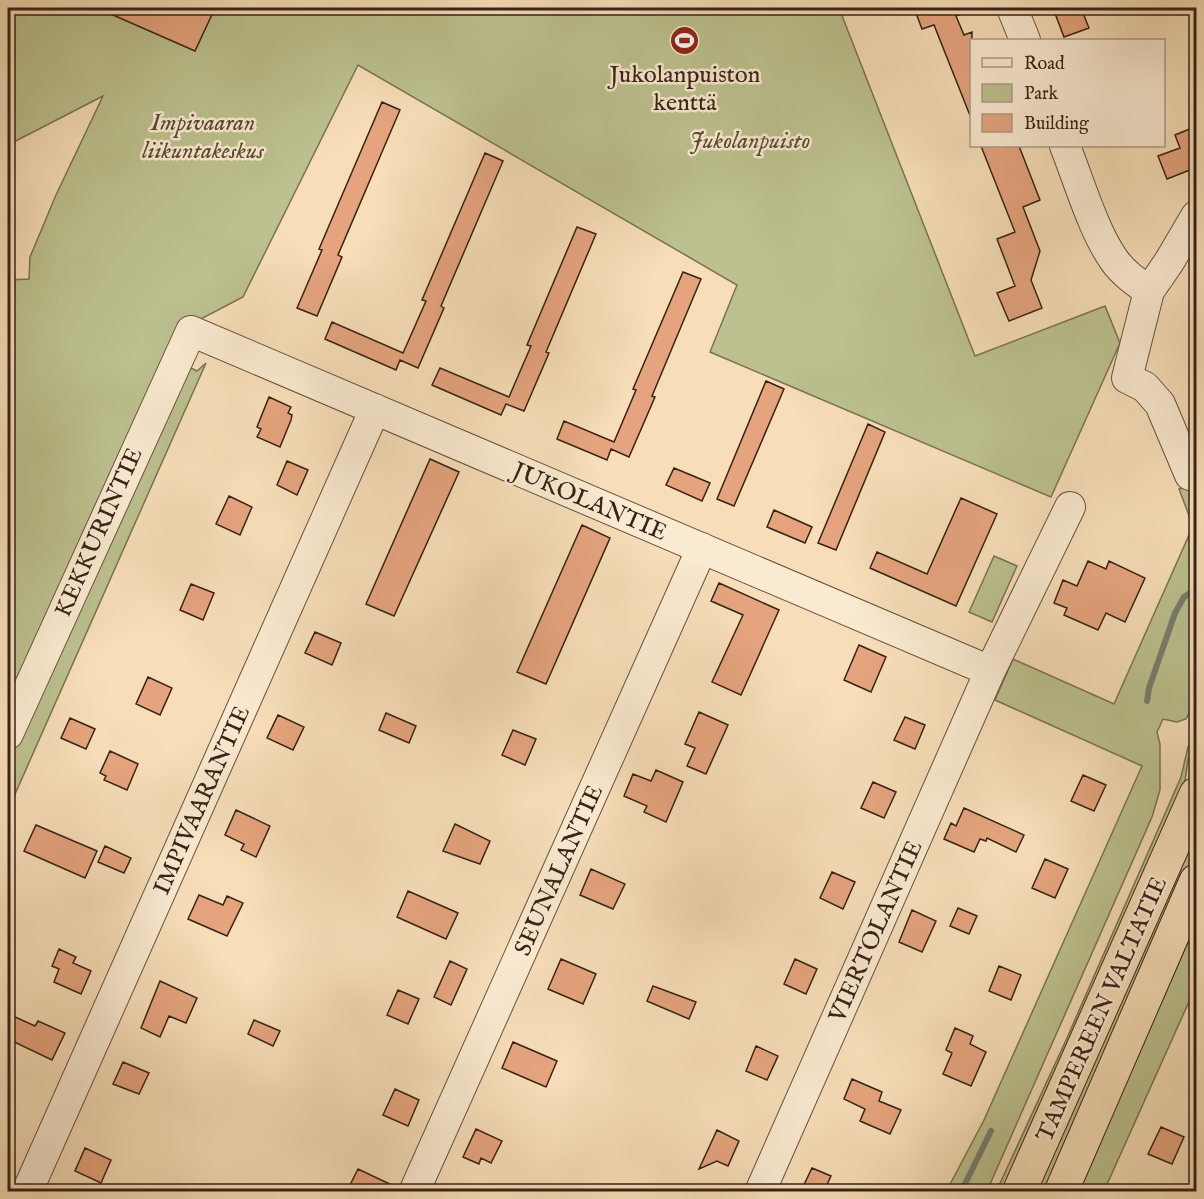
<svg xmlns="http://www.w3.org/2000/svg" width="1204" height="1199" font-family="'IM FELL English',serif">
  <rect width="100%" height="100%" fill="#f7deb8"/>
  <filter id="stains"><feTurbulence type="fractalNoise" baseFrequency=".00333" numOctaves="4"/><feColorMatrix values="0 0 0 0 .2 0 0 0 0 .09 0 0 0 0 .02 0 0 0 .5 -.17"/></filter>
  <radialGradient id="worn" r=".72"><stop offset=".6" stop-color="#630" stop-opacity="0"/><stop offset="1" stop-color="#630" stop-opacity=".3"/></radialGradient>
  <path fill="#bcc18f" stroke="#7a7253" stroke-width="1.5" d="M8,8H839L975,356L1105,306L1120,343L1051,497L710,352L737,285L358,65L243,297L193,323L8,702V280L29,279L30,257L56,195L103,96L8,145Z
    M206,363L8,810V762L185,365L197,371Z
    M1196,482V699L1186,719L1177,722L1163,719L1157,732L1160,744V790L1152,817L987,1191L981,1188L979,1191L946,1192L984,1120L1142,766L995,700L1013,659L1114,704L1193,526L1179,489Z
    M994,556L1017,566L992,622L969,612Z
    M1188,747L1192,749L1188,760L1183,793L1005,1191L996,1192L1067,1038L1181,777Z
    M1196,825V849L1045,1191L1033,1192Z
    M1196,924V986L1104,1191L1078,1192Z"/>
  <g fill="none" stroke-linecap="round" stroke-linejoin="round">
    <path stroke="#757f6f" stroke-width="6" d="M1147,701L1149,688L1175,613L1184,597L1196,589
      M961,1192L991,1131"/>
  </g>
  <path fill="#e5a47e" stroke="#372217" stroke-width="1.5" d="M97,8H215L195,51Z
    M914,8H974L956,16L964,35L972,32L971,118L934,25L922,29Z
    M1053,8H1081L1089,28L1064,37Z
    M382,102L400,110L338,255L342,257L317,316L297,308L322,250L319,249Z
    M1192,128L1197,140V149L1189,151L1195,168L1167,179L1158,156L1180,148L1175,135Z
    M981,146H1019L1040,200L1023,207L1040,251L1031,280L1042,308L1009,321L997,293L1015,286L997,239L1015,232Z
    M485,153L503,161L441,306L444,308L418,368L400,360L396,370L325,339L332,322L403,353L426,301L422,300Z
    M577,227L596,234L546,352L549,353L524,411L506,404L501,415L432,385L440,368L509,397L531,346L527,345Z
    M683,272L701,279L652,396L655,397L629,457L611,449L607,460L557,439L564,421L614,442L636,390L633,389Z
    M766,381L784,389L734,506L717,499Z
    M269,397L291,407L288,413L292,415L291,420L280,447L257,437L261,429L257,427Z
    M868,424L885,432L836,550L818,543Z
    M430,459L459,472L394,616L366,604Z
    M287,461L308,470L297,495L277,485Z
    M674,468L710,483L702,501L666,485Z
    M229,496L252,507L240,535L216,524Z
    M961,498L997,514L956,606L870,568L877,552L927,574Z
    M774,510L812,527L805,543L767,527Z
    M582,525L610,538L546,684L517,672Z
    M1088,561L1106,569L1109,561L1145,578L1125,622L1106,613L1098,630L1064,615L1067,608L1054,603L1063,580L1077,586Z
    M719,583L779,610L741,695L712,682L743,615L711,601Z
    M191,584L214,593L203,620L180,610Z
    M315,632L341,643L332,665L305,653Z
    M859,645L886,657L871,692L844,680Z
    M148,677L172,688L160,715L136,704Z
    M699,712L728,725L706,774L687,766L695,748L685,744Z
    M386,713L416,726L409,743L379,730Z
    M278,715L304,727L293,750L267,738Z
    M905,717L925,725L915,749L894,740Z
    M70,718L95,729L86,749L61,738Z
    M513,730L536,739L525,765L502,755Z
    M110,751L138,764L127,790L104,780L106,776L100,773Z
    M656,770L683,782L666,822L644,812L647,806L624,796L633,774L651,781Z
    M1083,775L1106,785L1094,811L1071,801Z
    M873,782L896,792L884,818L861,808Z
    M964,808L1024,835L1016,852L987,838L986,841L980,839L974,852L944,839L951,823L956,826Z
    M236,810L270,826L256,857L241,850L244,844L225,835Z
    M455,824L490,841L480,864L443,851Z
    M36,825L97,851L85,878L24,851Z
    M105,846L131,858L124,873L98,862Z
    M1045,859L1068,869L1055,898L1032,888Z
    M591,869L625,884L613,909L580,895Z
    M832,872L855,882L843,909L820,898Z
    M408,891L458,913L446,939L397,917Z
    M199,895L223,905L227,896L243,903L227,936L188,919Z
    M958,908L977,916L969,934L950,926Z
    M912,910L936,921L922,952L899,942Z
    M59,949L76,957L73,963L91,971L81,994L54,982L59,969L52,966Z
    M561,959L596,974L583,1004L548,989Z
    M795,959L817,969L806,994L784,984Z
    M450,961L467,969L451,1005L434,997Z
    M999,966L1021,975L1011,1000L989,991Z
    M160,981L197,998L186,1023L169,1016L160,1037L141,1028Z
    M653,986L696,1002L689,1019L647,1001Z
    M398,990L419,999L408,1024L387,1015Z
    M13,1016L35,1026L38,1021L65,1033L52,1060L8,1039V1029Z
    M254,1020L280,1031L273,1046L248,1034Z
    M955,1028L973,1036L970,1044L986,1052L971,1086L943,1074L952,1053L946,1050Z
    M513,1042L557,1061L546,1087L502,1068Z
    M756,1046L778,1056L767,1080L746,1071Z
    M123,1062L149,1073L139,1094L113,1084Z
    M852,1079L882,1092L879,1101L901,1110L890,1134L860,1121L865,1109L844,1099Z
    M395,1089L419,1100L408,1126L383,1115Z
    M1161,1127L1184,1137L1172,1164L1148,1154Z
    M476,1129L502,1141L491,1163L481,1158L479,1164L463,1157Z
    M717,1130L739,1141L728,1166L717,1161L699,1169Z
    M85,1148L111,1160L101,1183L75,1171Z
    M812,1168L831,1176L824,1191H801Z
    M358,1169L398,1188L397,1191H347Z"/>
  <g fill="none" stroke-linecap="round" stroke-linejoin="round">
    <defs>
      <path id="minor" d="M1012,8L1025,40
        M1065,146C1079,181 1093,230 1114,260C1123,273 1136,282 1149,291
        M1190,475L1160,404L1145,387L1127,378L1149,291L1169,262L1196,216
        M8,734L191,331L990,671
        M27,1192L375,409
        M414,1192L702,548
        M760,1192L990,671L1070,507"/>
      <path id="highway" d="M1019,1192L1196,794
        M1061,1192L1196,881"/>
    </defs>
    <use href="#minor" stroke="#67513f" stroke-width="32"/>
    <use href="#highway" stroke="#372217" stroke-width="35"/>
    <use href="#minor" stroke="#faead1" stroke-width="30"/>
    <use href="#highway" stroke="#f7deb8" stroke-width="33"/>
  </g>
  <defs>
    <symbol id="stadium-disc" viewBox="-11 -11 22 22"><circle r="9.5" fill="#8f2418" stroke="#faead1"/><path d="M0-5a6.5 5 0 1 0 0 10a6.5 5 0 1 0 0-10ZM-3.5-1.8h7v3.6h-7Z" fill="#fff"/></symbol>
  </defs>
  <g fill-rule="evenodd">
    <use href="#stadium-disc" x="668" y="24" width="33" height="33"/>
  </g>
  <g text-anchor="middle" stroke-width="5" stroke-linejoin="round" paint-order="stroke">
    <g font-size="24" fill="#372217" stroke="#faead1">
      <text x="685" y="82">Jukolanpuiston<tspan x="685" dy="28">kenttä</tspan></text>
    </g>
    <g font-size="24" font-style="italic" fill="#584a35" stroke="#faead1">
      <text x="203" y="130">Impivaaran<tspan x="203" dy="28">liikuntakeskus</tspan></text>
      <text x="750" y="148">Jukolanpuisto</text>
    </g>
    <g font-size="24" fill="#372217" stroke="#faead1">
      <text transform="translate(590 501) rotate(23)" y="8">JUKOLANTIE</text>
      <text transform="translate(98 532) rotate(-66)" y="8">KEKKURINTIE</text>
      <text transform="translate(201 800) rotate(-66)" y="8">IMPIVAARANTIE</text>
      <text transform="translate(558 870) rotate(-66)" y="8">SEUNALANTIE</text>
      <text transform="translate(875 931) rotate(-66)" y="8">VIERTOLANTIE</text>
      <text transform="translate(1101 1009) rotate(-66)" y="8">TAMPEREEN VALTATIE</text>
    </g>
  </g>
  <rect width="1204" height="1199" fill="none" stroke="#f7deb8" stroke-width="30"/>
  <rect x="9" y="9" width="1186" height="1181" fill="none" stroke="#372217" stroke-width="3"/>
  <rect x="15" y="15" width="1174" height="1169" fill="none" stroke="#372217" stroke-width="1.5"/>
  <rect x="970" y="39" width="195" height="108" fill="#faead1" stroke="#ac9a87" stroke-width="1.5"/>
  <rect x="982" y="58" width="30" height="9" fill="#faead1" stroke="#ac9a87" stroke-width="1.5"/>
  <text x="1024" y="69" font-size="18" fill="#372217">Road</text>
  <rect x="982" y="84" width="30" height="18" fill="#bcc18f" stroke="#ac9a87" stroke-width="1.5"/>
  <text x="1024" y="99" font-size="18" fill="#372217">Park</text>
  <rect x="982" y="114" width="30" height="18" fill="#e5a47e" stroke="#ac9a87" stroke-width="1.5"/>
  <text x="1024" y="129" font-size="18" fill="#372217">Building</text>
  <rect width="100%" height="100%" filter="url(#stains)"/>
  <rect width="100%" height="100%" fill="url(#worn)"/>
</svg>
